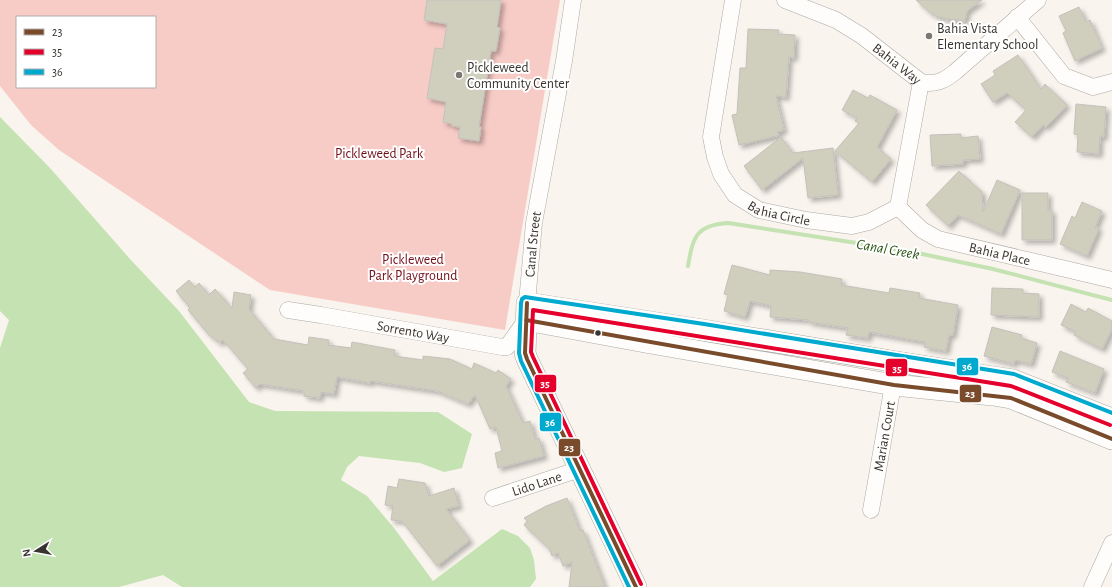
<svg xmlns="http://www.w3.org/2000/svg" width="1112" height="587" font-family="'Alegreya Sans',sans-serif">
  <defs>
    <filter id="shadow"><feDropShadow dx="3.5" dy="3.5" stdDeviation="2" flood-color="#0004"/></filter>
  </defs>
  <rect width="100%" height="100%" fill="#f9f4ed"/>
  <path fill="#f8ccc6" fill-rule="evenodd" d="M0,0H560L505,330L270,290L59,150L31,125L0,86ZM17,17H155V87H17Z"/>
  <path fill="#c4e2b2" d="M0,117L50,168L130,259L179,311L249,402L275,411L438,412L472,434L462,468L444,472L420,463L359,456L347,467L341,480L367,496L394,528L433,581L502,529L518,536L530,548L534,560L536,579L530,587H182L163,575L119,587H0V348L9,320L0,311Z"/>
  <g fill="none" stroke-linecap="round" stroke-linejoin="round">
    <path stroke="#c4e2b2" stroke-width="4" d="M688,266C693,237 696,225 728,223L908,251L993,269L1112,300"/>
  </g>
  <path fill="#d0cebc" stroke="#c3c1bc" filter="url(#shadow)" d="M427,0H501L497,27L500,28L496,51H491L479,127H481L479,141L458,138L460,127L452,126V124L443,122L446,102L427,98L435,48L443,49L447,24L424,20Z
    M916,0H982L967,11L965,21L947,19L936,16L928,11Z
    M1079,7L1086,22L1090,20L1102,48L1075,61L1063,33L1066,31L1059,16Z
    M748,29L779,30L778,34L795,35L794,58L789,57L786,97L776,96L784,130L777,132L780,135L739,145L732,115L737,114L740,68H746Z
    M1018,55L1041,89L1045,84L1067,105L1046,127L1043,125L1032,137L1015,122L1026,110L1007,93L993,102L981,84L995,75L993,71Z
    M853,90L868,98L870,95L897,110L877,147L891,159L872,182L835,151L859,123L855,121L857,118L842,110Z
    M1076,104L1106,107L1104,137L1100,136L1099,154L1077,152L1078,135L1074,134Z
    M961,134V138L978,136L980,159L963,160V164L932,166L930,135Z
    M781,137L793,153L833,148L838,195L808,198L803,158L762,190L744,166Z
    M959,171L982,192L983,212L997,180L1020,190L1001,234L958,215L948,226L926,205Z
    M1022,193H1048V210H1052V240H1022Z
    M1082,202L1102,211L1095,228H1099L1087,256L1060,244L1072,216L1075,218Z
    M732,265L770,275V270L800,272L842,279L841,285L889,293L890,288L920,293L919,298L958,305L953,335H949L946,351L924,347L925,342L869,332L868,338L846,335L848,328L809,322V320L770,317L771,306L750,301L745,317L724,311L728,295L724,294Z
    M189,280L195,287L199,283L209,295L215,289L232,308L234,292L251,295L249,309L274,339L308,345L309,337L329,340L328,345L351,348L352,342L395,350L394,356L423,360V356L450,359L472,369L474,363L496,373L498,370L511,379L506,386L523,423L530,421L535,439L539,438L544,456L498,468L495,453L502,451L496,427L490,429L475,395L468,404L437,391L371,381L370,383L337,377L334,394L321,392L320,398L304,396V391L260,384L256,388L243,373L248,369L223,340L220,343L209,335L188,310L190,308L176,291Z
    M992,288L1023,289V293L1039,294V317L991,315Z
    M1071,304L1086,312L1088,308L1112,321V329L1102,349L1074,335L1076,332L1061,325Z
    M992,327L1022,335L1021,338L1037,343L1031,364L1015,360L1014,364L984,356Z
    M1060,351L1104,369L1095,393L1066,382L1068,378L1052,372Z
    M399,479L425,483L429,496L454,488L459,506L446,509L470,540L437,566L402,521L391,520L393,506L385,505L388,486L397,488Z
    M567,498L580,531L583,530L605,587H569L572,562L563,566L558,553L552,556L550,550L524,525L527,521L524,518L546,506Z"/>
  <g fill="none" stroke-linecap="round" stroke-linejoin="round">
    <defs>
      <g id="minor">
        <path id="s1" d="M733,0L711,137L715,157L721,174L735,195L759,210L806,220L852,226L869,222L898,207L921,82"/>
        <path id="s2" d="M785,0L836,20L862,36L921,82C935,85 944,81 955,72L1038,0"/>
        <path d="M1017,17L1064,76L1093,87L1112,82"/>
        <path id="s3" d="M898,207L922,230L938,239L1112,280"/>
        <path id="s4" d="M527,303L534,223L564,61L573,0"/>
        <path id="s5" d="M288,310L321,315L502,347H507L526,320"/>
        <path id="s6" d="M493,498L580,469"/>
        <path id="s7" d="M871,510L897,362"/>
        <path d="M1092,587L1112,543"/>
      </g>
      <path id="tertiary" d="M526,320L645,342L894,385L993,395L1011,398L1112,439
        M636,587L527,359L525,353L527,303L703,330L897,362L1013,380L1112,419"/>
    </defs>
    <use href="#minor" stroke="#ada9a4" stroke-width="17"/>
    <use href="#tertiary" stroke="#ada9a4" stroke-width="22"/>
    <use href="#minor" stroke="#fefdfc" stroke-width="16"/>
    <use href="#tertiary" stroke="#fefdfc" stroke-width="21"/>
    <defs>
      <path id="bus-1" d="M527,303L525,353L527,359L636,587
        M526,320L894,385L1011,398L1112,439"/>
      <path id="bus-2" d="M641,584L533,357L531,352L533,310L1011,386L1110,425"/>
      <path id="bus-3" d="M629,587L521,361L519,353L521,303L522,299L525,297L704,324L1014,374L1112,413"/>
    </defs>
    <use href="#bus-1" stroke="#fff" stroke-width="7"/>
    <use href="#bus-2" stroke="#fff" stroke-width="7"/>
    <use href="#bus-3" stroke="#fff" stroke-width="7"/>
    <use href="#bus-1" stroke="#7a4b2a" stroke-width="4"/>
    <use href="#bus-2" stroke="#e4002b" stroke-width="4"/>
    <use href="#bus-3" stroke="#00a9ce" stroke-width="4"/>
  </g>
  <g fill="#7c7772" stroke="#fff" stroke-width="1.5">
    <circle cx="929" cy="36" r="4"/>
    <circle cx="459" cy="75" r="4"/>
  </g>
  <circle fill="#38342f" stroke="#fff" stroke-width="1.5" cx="598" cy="333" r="3.5"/>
  <g text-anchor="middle" stroke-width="4" stroke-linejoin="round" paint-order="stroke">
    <g font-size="14" fill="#38342f" stroke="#fff" text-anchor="start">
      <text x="937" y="33">Bahia Vista<tspan x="937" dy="16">Elementary School</tspan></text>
      <text x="467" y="72">Pickleweed<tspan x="467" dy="16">Community Center</tspan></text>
    </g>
    <g font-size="14" fill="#38342f" stroke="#fff">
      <text dy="5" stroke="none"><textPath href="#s2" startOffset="130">Bahia Way</textPath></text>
      <text dy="5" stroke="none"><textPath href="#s1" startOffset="251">Bahia Circle</textPath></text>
      <text dy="5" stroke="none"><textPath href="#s4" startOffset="59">Canal Street</textPath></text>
      <text dy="5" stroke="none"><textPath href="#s3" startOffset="115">Bahia Place</textPath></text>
      <text dy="5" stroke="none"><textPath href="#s5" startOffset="127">Sorrento Way</textPath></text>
      <text dy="5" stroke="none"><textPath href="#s7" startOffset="75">Marian Court</textPath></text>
      <text dy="5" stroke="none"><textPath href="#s6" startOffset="46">Lido Lane</textPath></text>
    </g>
    <g font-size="14" fill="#710e17" stroke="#fff">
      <text x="379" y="158">Pickleweed Park</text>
      <text x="413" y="264">Pickleweed<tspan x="413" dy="16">Park Playground</tspan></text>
    </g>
    <g font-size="15" font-style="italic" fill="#2c5615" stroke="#fff">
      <text transform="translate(888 249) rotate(10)" y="5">Canal Creek</text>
    </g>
  </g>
  <g stroke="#fff" stroke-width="1.5">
    <rect x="956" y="357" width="23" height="19" rx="4" fill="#00a9ce"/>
    <rect x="885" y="358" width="23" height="19" rx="4" fill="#e4002b"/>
    <rect x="534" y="374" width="23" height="19" rx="4" fill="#e4002b"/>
    <rect x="959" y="384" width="23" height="19" rx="4" fill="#7a4b2a"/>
    <rect x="539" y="412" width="23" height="20" rx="4" fill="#00a9ce"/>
    <rect x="558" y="438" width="23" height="19" rx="4" fill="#7a4b2a"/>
  </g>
  <g font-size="11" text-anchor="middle" font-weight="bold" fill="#fff">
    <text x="967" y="370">36</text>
    <text x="897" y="372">35</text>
    <text x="545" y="387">35</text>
    <text x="970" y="397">23</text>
    <text x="550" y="426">36</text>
    <text x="569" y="451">23</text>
  </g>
  <rect x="16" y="16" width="140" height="72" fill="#ffffff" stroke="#afaeac"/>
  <rect x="24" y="29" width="20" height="6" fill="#7a4b2a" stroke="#afaeac"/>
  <text x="52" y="36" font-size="12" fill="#38342f">23</text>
  <rect x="24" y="49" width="20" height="6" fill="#e4002b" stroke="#afaeac"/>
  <text x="52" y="56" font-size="12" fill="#38342f">35</text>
  <rect x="24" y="69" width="20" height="6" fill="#00a9ce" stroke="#afaeac"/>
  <text x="52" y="76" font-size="12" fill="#38342f">36</text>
  <g transform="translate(36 551) rotate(259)" stroke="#ffffff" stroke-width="3" paint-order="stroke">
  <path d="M0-3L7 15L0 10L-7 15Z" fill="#38342f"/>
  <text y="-6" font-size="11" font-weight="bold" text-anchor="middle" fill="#38342f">N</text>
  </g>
</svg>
